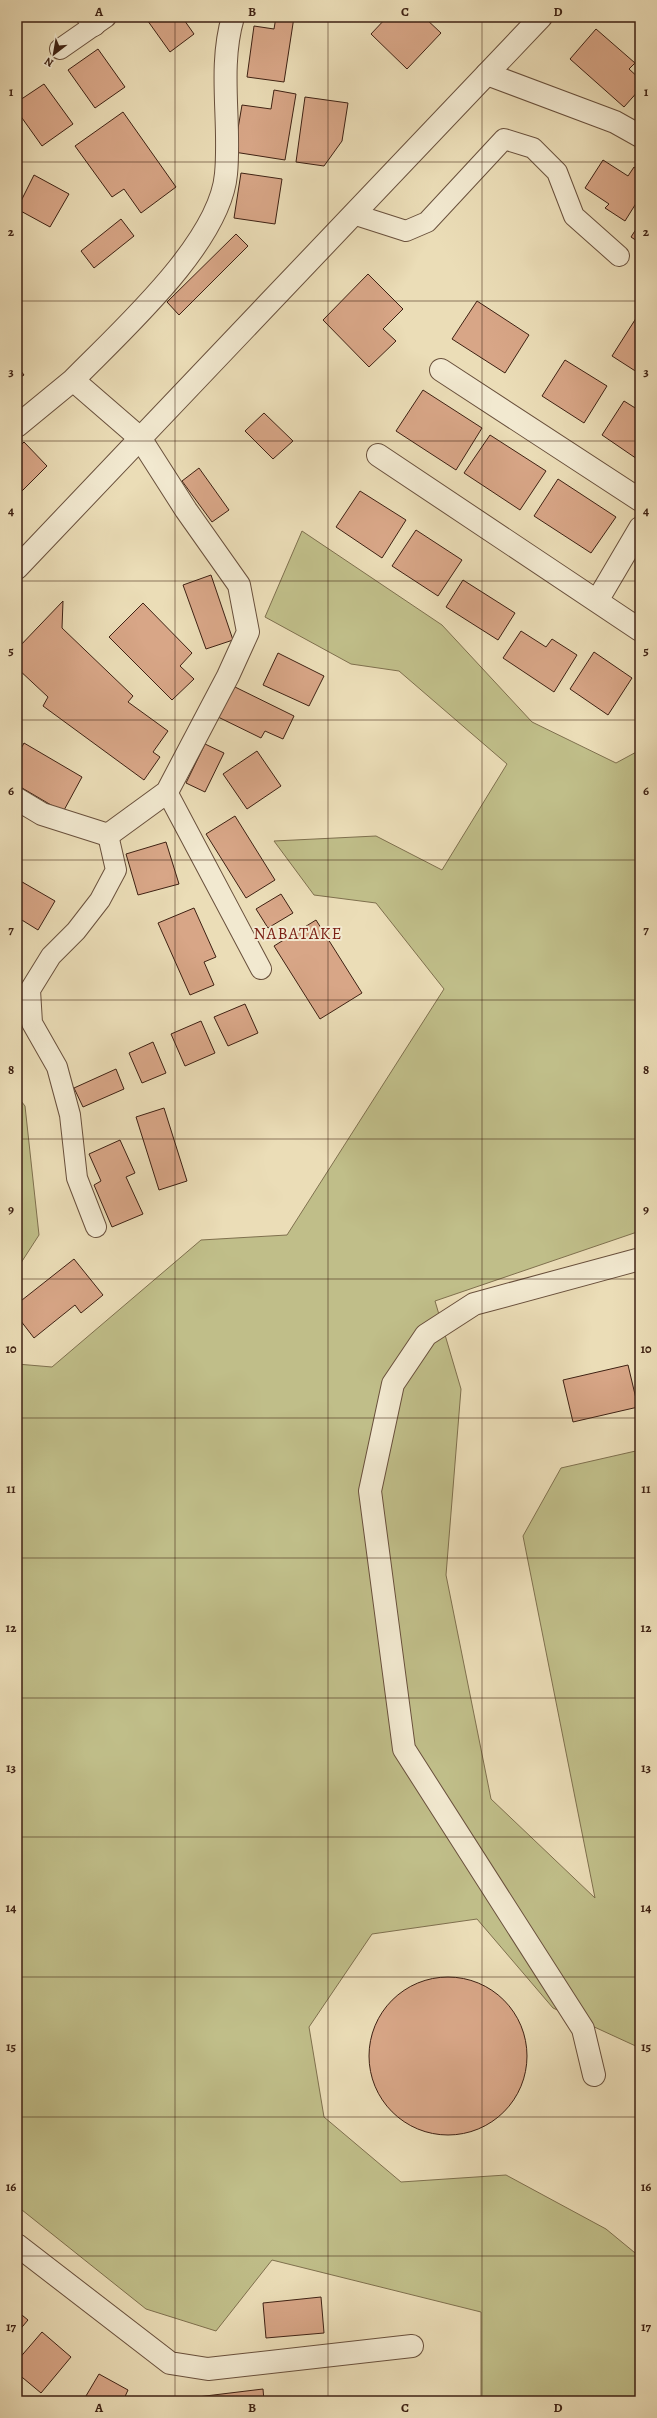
<svg xmlns="http://www.w3.org/2000/svg" width="657" height="2418" font-family="Alegreya,serif">
  <rect width="100%" height="100%" fill="#ebddb7"/>
  <filter id="stains"><feTurbulence type="fractalNoise" baseFrequency=".005" numOctaves="4"/><feColorMatrix values="0 0 0 0 .2 0 0 0 0 .09 0 0 0 0 .02 0 0 0 .5 -.17"/></filter>
  <radialGradient id="worn" r=".72"><stop offset=".6" stop-color="#630" stop-opacity="0"/><stop offset="1" stop-color="#630" stop-opacity=".3"/></radialGradient>
  <path fill="#c0be89" stroke="#7f704e" d="M302,531L442,625L532,722L616,763L640,750V1231L435,1301L461,1389L446,1575L491,1799L595,1898L523,1536L561,1468L640,1450V2048L553,2008L477,1919L372,1934L309,2027L324,2117L401,2182L506,2175L606,2229L640,2257V2401H481V2312L272,2260L216,2331L146,2309L17,2206V2126L19,2118L17,2115V1364L52,1367L201,1240L287,1235L444,989L376,903L314,895L274,841L376,836L442,870L507,764L399,671L351,664L265,617Z
    M17,1096L25,1106L39,1235L17,1269Z"/>
  <path fill="#d8a687" stroke="#3e2113" d="M145,17H182L194,34L170,52Z
    M276,17H294L284,82L247,77L254,26L274,29Z
    M387,17H424L441,33L407,69L371,34Z
    M596,29L635,63L629,69L640,79V89L624,107L570,59Z
    M98,49L125,87L95,108L68,70Z
    M44,84L73,124L42,146L17,111V102Z
    M274,90L296,94L285,160L234,152L242,105L271,109Z
    M305,97L348,103L342,141L324,166L296,162Z
    M123,112L176,187L141,213L124,189L112,197L75,146Z
    M603,160L628,176L634,167L640,171V197L625,221L605,208L609,204L585,188Z
    M241,173L282,179L275,224L234,218Z
    M34,175L69,194L50,227L17,209Z
    M121,219L134,236L94,268L81,251Z
    M640,223V243L631,237Z
    M236,234L248,246L179,315L167,302Z
    M368,274L403,309L383,329L396,341L369,367L323,320Z
    M477,301L529,335L505,373L452,339Z
    M640,312V374L612,356Z
    M565,360L607,386L584,423L542,396Z
    M17,366L24,375L17,379Z
    M423,390L482,428L456,470L396,431Z
    M624,401L640,411V461L602,435Z
    M264,413L293,441L273,459L245,431Z
    M490,435L546,471L520,510L464,473Z
    M24,442L47,466L17,496V449Z
    M199,468L229,510L212,522L182,481Z
    M558,479L616,517L591,553L534,516Z
    M360,491L406,520L382,558L336,527Z
    M416,530L462,560L438,596L392,566Z
    M211,575L233,640L206,649L183,585Z
    M463,580L515,613L498,640L446,607Z
    M63,601L62,628L133,696L128,702L168,731L153,752L160,757L144,780L43,706L48,697L17,668V649Z
    M143,603L192,653L180,666L194,679L172,700L109,637Z
    M521,631L546,647L552,639L577,655L554,692L503,658Z
    M594,652L632,678L608,715L570,689Z
    M278,653L324,676L309,706L263,685Z
    M233,686L294,716L283,739L265,731L261,738L218,717Z
    M17,697L21,702L17,706Z
    M24,743L82,777L63,812L17,785V756Z
    M205,744L224,753L205,792L186,783Z
    M257,751L281,786L247,809L223,774Z
    M235,816L275,880L246,898L206,834Z
    M166,842L179,884L138,895L126,854Z
    M17,879L55,901L38,930L17,917Z
    M281,894L293,913L268,928L256,909Z
    M194,908L216,957L204,962L214,985L190,995L158,923Z
    M316,920L362,993L320,1019L274,946Z
    M245,1004L258,1033L228,1046L214,1017Z
    M201,1021L215,1053L185,1066L171,1034Z
    M153,1042L166,1073L142,1083L129,1053Z
    M116,1069L124,1089L83,1107L74,1088Z
    M164,1108L187,1181L159,1190L136,1117Z
    M120,1140L135,1173L126,1177L143,1214L112,1227L94,1185L101,1181L89,1154Z
    M74,1259L103,1295L81,1313L75,1305L34,1338L17,1316V1304Z
    M628,1365L638,1407L573,1422L563,1380Z
    M369 2056a79 79 0 1 1 158 0a79 79 0 1 1-158 0Z
    M321,2297L324,2333L266,2338L263,2303Z
    M17,2311L28,2320L17,2333Z
    M42,2332L71,2357L41,2393L17,2373V2361Z
    M99,2374L128,2390L123,2401H83Z
    M263,2389L264,2401H189V2398Z"/>
  <g fill="none" stroke-linecap="round" stroke-linejoin="round">
    <defs>
      <path id="service" d="M60,49L106,17
        M353,214L406,231L427,222L504,139L533,148L557,172L574,216L619,256
        M167,792L261,969
        M96,1227L77,1178L70,1115L57,1067L32,1023L30,990L51,956L76,931L100,900L116,870L108,835"/>
      <path id="minor" d="M88,17L94,25
        M487,74L615,122L640,136
        M441,370L640,500
        M73,380C121,331 220,243 226,174C231,122 218,68 233,17
        M17,426L73,380L140,438L186,510L239,585L248,632L228,676L167,792L108,835L42,814L17,799
        M378,455L640,630
        M597,601L640,528
        M594,2075L583,2029L404,1749L370,1491L393,1384L426,1335L474,1304L640,1259
        M17,2245L170,2363L208,2369L412,2346"/>
      <path id="tertiary" d="M17,568L541,17"/>
    </defs>
    <use href="#service" stroke="#69503c" stroke-width="22"/>
    <use href="#minor" stroke="#69503c" stroke-width="24"/>
    <use href="#tertiary" stroke="#69503c" stroke-width="24"/>
    <use href="#service" stroke="#f2e9d0" stroke-width="20"/>
    <use href="#minor" stroke="#f2e9d0" stroke-width="22"/>
    <use href="#tertiary" stroke="#f2e9d0" stroke-width="22"/>
  </g>
  <path fill="none" stroke="#3e2113" stroke-width="1" stroke-opacity="0.55" d="M175,17V2401M328,17V2401M482,17V2401M17,162H640M17,301H640M17,441H640M17,581H640M17,720H640M17,860H640M17,1000H640M17,1139H640M17,1279H640M17,1418H640M17,1558H640M17,1698H640M17,1837H640M17,1977H640M17,2117H640M17,2256H640"/>
  <g text-anchor="middle" stroke-width="4" stroke-linejoin="round" paint-order="stroke">
    <g font-size="17" letter-spacing="1" fill="#7a1f14" stroke="#f2e9d0">
      <text x="298" y="939">NABATAKE</text>
    </g>
  </g>
  <rect width="657" height="2418" fill="none" stroke="#ebddb7" stroke-width="44"/>
  <g transform="translate(54 54) rotate(211)" stroke="#f2e9d0" stroke-width="3" paint-order="stroke">
  <path d="M0-3L7 15L0 10L-7 15Z" fill="#3e2113"/>
  <text y="-6" font-size="11" font-weight="bold" text-anchor="middle" fill="#3e2113">N</text>
  </g>
  <rect x="22" y="22" width="613" height="2374" fill="none" stroke="#3e2113" stroke-width="1.5"/>
  <g font-size="13" text-anchor="middle" font-weight="bold" fill="#3e2113">
    <text x="99" y="16">A</text>
    <text x="252" y="16">B</text>
    <text x="405" y="16">C</text>
    <text x="558" y="16">D</text>
    <text x="11" y="96">1</text>
    <text x="646" y="96">1</text>
    <text x="11" y="236">2</text>
    <text x="646" y="236">2</text>
    <text x="11" y="376">3</text>
    <text x="646" y="376">3</text>
    <text x="11" y="515">4</text>
    <text x="646" y="515">4</text>
    <text x="11" y="655">5</text>
    <text x="646" y="655">5</text>
    <text x="11" y="795">6</text>
    <text x="646" y="795">6</text>
    <text x="11" y="934">7</text>
    <text x="646" y="934">7</text>
    <text x="11" y="1074">8</text>
    <text x="646" y="1074">8</text>
    <text x="11" y="1214">9</text>
    <text x="646" y="1214">9</text>
    <text x="11" y="1353">10</text>
    <text x="646" y="1353">10</text>
    <text x="11" y="1493">11</text>
    <text x="646" y="1493">11</text>
    <text x="11" y="1632">12</text>
    <text x="646" y="1632">12</text>
    <text x="11" y="1772">13</text>
    <text x="646" y="1772">13</text>
    <text x="11" y="1912">14</text>
    <text x="646" y="1912">14</text>
    <text x="11" y="2051">15</text>
    <text x="646" y="2051">15</text>
    <text x="11" y="2191">16</text>
    <text x="646" y="2191">16</text>
    <text x="11" y="2331">17</text>
    <text x="646" y="2331">17</text>
    <text x="99" y="2412">A</text>
    <text x="252" y="2412">B</text>
    <text x="405" y="2412">C</text>
    <text x="558" y="2412">D</text>
  </g>
  <rect width="100%" height="100%" filter="url(#stains)"/>
  <rect width="100%" height="100%" fill="url(#worn)"/>
</svg>
